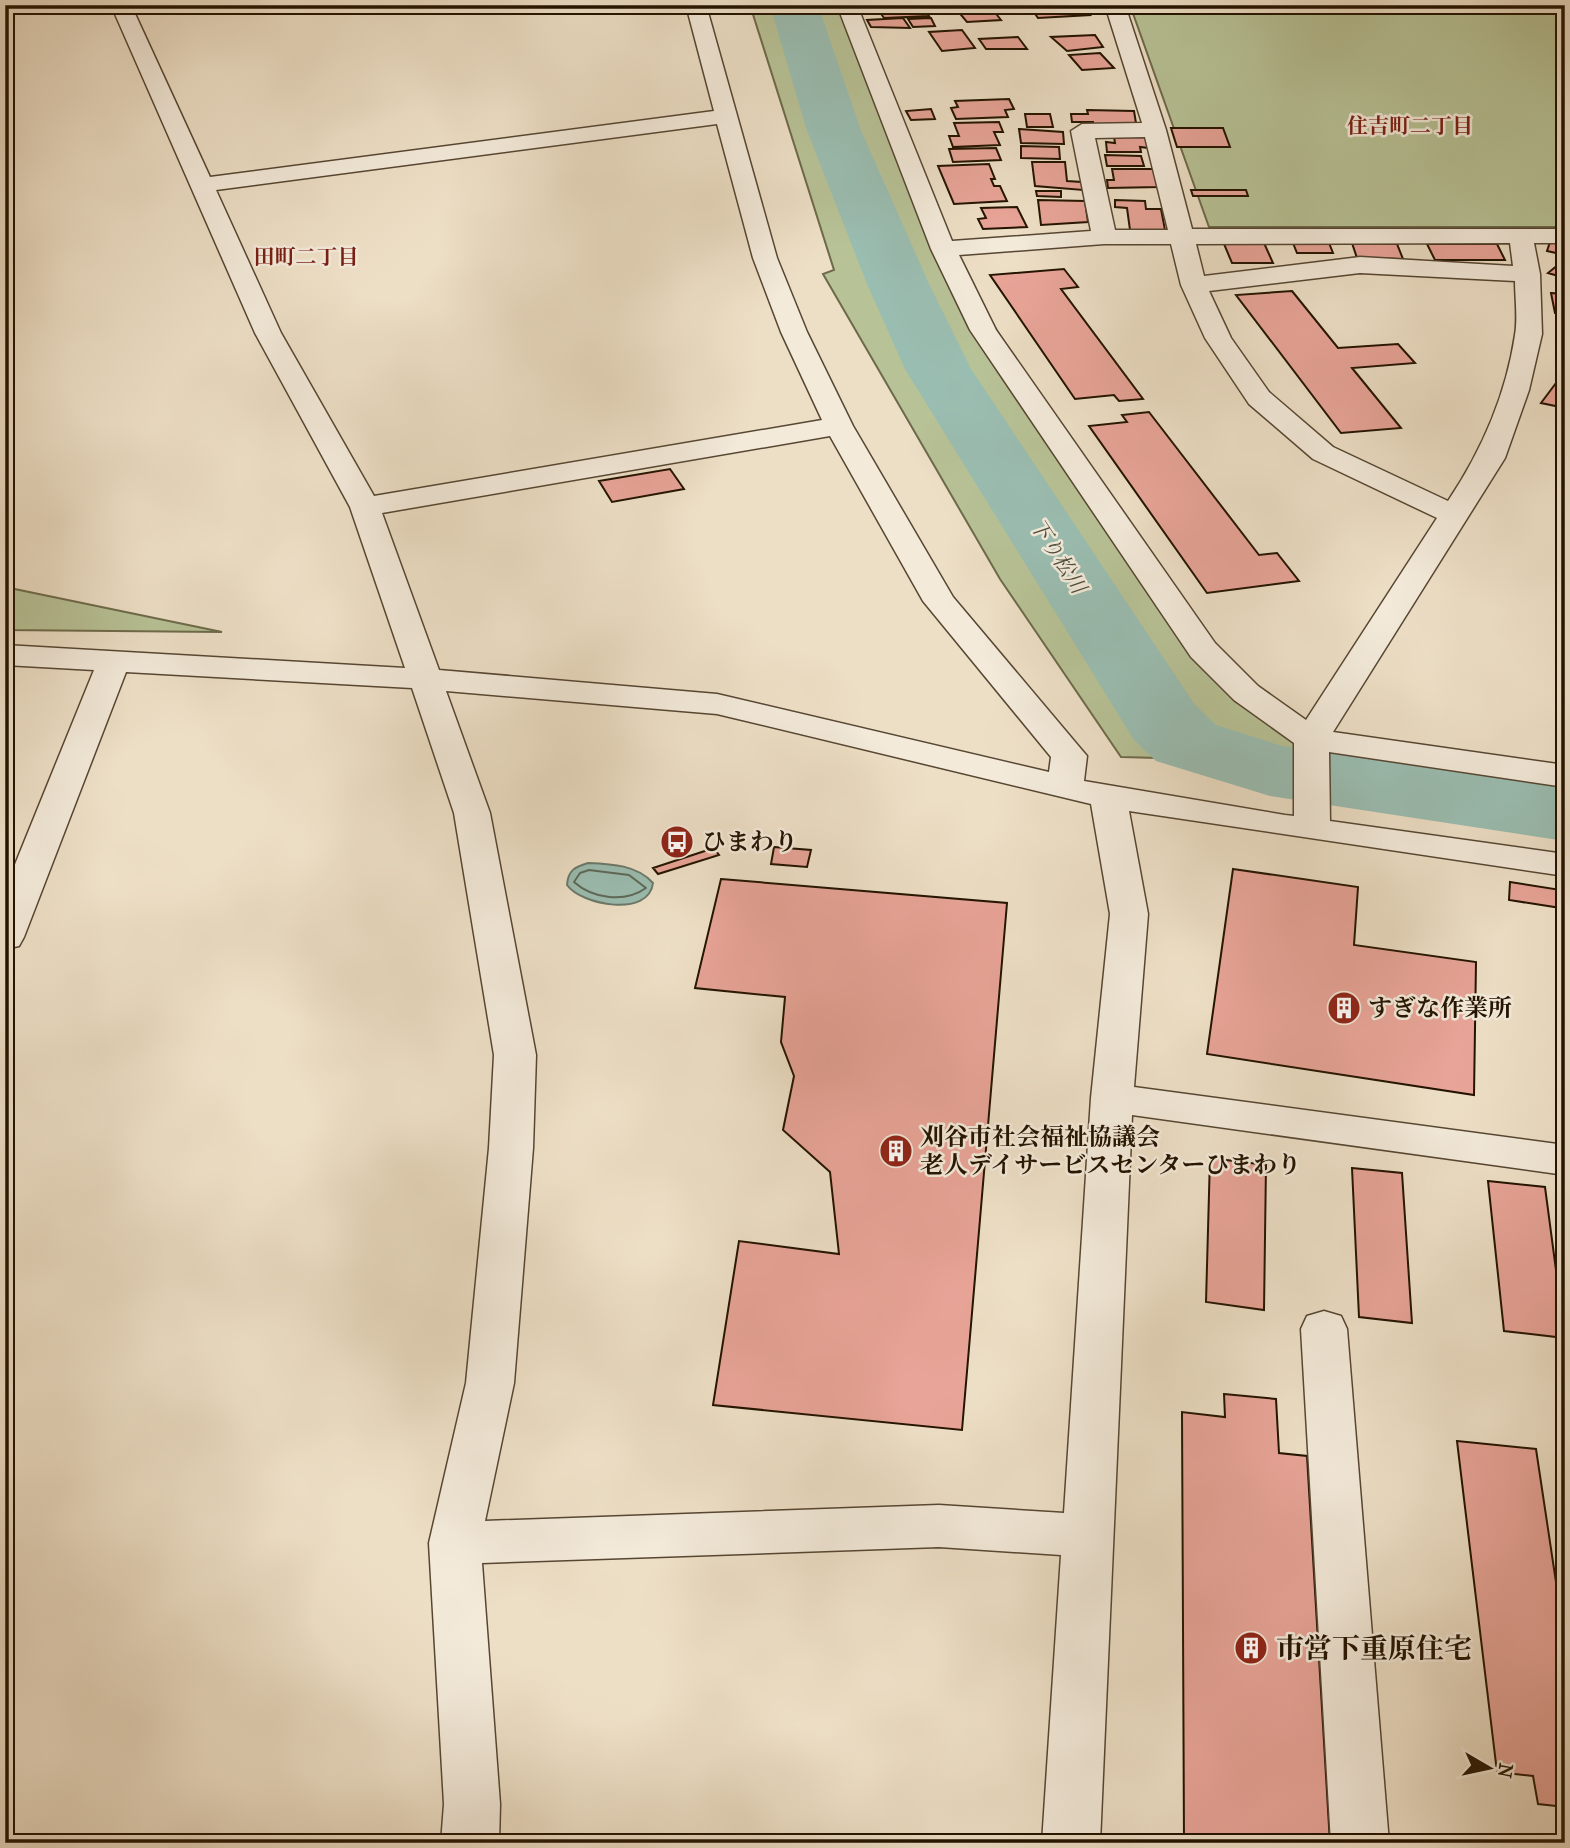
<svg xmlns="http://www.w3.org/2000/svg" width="1570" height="1848" font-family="'IM FELL French Canon','Noto Serif JP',serif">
  <rect width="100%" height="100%" fill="#eddfc6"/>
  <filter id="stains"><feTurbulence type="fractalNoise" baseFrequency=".00286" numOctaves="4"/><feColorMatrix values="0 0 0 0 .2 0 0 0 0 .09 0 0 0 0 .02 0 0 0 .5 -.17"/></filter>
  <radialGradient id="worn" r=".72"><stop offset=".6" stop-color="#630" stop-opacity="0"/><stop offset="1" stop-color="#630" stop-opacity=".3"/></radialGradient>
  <path fill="#b7c296" stroke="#6d6a4b" stroke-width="2" d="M750,5H847L940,242L1203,650L1311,739V762L1121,757L1000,579L823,274L834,270Z
    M1130,5H1393L1399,14H1562L1565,17V227H1209Z
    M1411,5H1547L1549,9H1413Z
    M5,587L222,632L5,630Z"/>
  <path fill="#9abdb1" stroke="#6a796a" stroke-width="2" d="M588,863C612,864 637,865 653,883C649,918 581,905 567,885C568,870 575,867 588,863Z"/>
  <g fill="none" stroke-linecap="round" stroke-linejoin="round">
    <path stroke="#5e6858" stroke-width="2" d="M589,870L629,875L646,888C625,903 593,899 574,882L580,873Z"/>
    <path fill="#9abdb1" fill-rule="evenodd" d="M770,5H818L860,128L929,284L971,369L1195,705L1216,725L1282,746L1565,787V841L1270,796L1156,761L1134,740L905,369L867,284L806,128Z"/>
  </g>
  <path fill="#e8a498" stroke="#231300" stroke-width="2" d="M922,5L929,16L884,18L877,8Z
    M970,5H989L1001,20L967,22L956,9L971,7Z
    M1029,5H1082L1090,15L1038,18Z
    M903,18L910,28L871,27L867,20Z
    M931,18L935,26L913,27L908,19Z
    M962,30L975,48L942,51L929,32Z
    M1095,35L1103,47L1067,51L1051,37Z
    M1018,37L1027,49H986L979,39Z
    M1100,53L1114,68L1082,70L1069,55Z
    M1009,99L1014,109L1005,110L1008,117L956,119L951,108L958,107L955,101Z
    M931,109L935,119L911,120L906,111Z
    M1087,110L1134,111L1136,123L1093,126V122H1072L1071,114H1088Z
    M1025,114H1050L1053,127H1027Z
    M999,122L1003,132H994L1000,145L953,147L949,136H959L954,123Z
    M1171,128H1223L1230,147H1177Z
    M1019,129L1063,132L1064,144L1021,143Z
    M1114,137H1147L1149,148L1140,147L1141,152H1107L1106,142L1115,143Z
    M1021,146L1059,147L1060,159L1021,158Z
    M996,148L1001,160L953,162L949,149Z
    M1105,155L1141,156L1144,166H1107Z
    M1032,162H1065L1067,181L1082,182L1083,190L1035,186Z
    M989,164L995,179H991L994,186H1000L1007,201L954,204L938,166Z
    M1112,169H1155L1159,187L1108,188L1107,180H1114Z
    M1191,190H1246L1248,196H1193Z
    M1036,191H1061V197L1037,196Z
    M1038,200L1085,201L1088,222L1041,225Z
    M1115,200L1145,201L1146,209H1161L1165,230H1130L1127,208L1115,207Z
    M1017,207L1027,227L983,229L978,219L986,218L981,208Z
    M1550,242L1565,243V255L1547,251Z
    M1264,243L1273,263H1232L1224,244Z
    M1293,243H1329L1333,253H1297Z
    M1352,243L1397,244L1403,259L1357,258Z
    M1427,244H1497L1505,260H1435Z
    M1564,260L1565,278L1548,273Z
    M1064,269L1078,287L1061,289L1143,399L1119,401L1114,395L1075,399L990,275Z
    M1292,291L1338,348L1398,344L1415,363L1352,368L1401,428L1341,433L1236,295Z
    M1551,293L1565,294V313H1555Z
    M1559,379L1565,380V408L1541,403Z
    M1149,412L1259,555L1277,553L1299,581L1207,593L1089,426L1127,422L1122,415Z
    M670,469L684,489L612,502L599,481Z
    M774,847L811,850L807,867L771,864Z
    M714,848L719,855L658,874L653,868Z
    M1233,869L1358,887L1354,945L1476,962L1474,1095L1207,1054Z
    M721,879L1007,903L962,1430L713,1405L739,1241L839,1254L830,1172L783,1130L794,1076L781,1042L785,997L695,988Z
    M1510,882L1561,890V908L1509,900Z
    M1210,1158L1266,1165L1264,1310L1206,1302Z
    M1352,1168L1402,1173L1412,1323L1359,1317Z
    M1488,1181L1545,1187L1565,1338L1504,1331Z
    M1224,1394L1276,1399L1279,1453L1307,1456L1330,1843H1184L1182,1412L1225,1417Z
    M1457,1441L1536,1449L1565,1642V1807L1538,1804L1533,1776L1497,1772Z"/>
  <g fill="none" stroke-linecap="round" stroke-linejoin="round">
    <defs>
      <path id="minor" d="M111,5H131L210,177L714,111L686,5H706L777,258L807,332L853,426L953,597L1081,749L1087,756L1084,781L1285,815L1294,816V743L1234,700L1191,657L970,330L931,249L837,5H857L952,241L1091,231L1071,131L1082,124L1142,123L1105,5H1125L1166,130L1192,229H1565V243H1534L1540,274L1542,334L1529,390L1505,458L1333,732L1565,765V787L1329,752L1330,821L1565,854V876L1129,811L1148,914L1134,1087L1565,1145V1175L1132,1115L1100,1843H1042L1061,1555L939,1547L482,1563L500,1804L499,1843H441L444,1804L429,1543L466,1383L489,1148L494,1055L454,813L412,688L126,672L24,937L19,946L5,949V889L94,670L5,665V645L405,668L350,507L255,333ZM717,124L753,258L781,332L822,420L374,496L281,333L216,190ZM1145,137L1168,230H1115L1095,138ZM1510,243L1513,266L1360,257L1204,276L1196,244ZM1104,244H1171L1181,285L1205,338L1249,404L1313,459L1437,518L1306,720L1258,686L1215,643L996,330L959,255ZM1360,273L1515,281C1515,298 1518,318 1515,335C1506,395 1481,452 1448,501L1333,447L1269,392L1231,338L1209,291ZM830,436L923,601L1051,757L1049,772L717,694L439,670L382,513ZM446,691L717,714L1091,804L1110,914L1091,1098L1064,1513L939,1505L485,1521L514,1383L533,1148L536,1055L490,813Z
        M1324,1311L1341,1316L1347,1329L1389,1843H1331L1301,1329L1307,1316Z"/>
    </defs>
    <use href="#minor" stroke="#564632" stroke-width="3"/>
    <use href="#minor" fill="#f3eada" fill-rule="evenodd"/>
  </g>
  <defs>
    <symbol id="bus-disc" viewBox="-11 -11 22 22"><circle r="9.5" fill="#8f2418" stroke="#f3eada"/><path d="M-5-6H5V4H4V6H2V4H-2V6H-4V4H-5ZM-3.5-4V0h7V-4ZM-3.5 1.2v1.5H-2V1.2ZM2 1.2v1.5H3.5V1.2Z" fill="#fff"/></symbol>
    <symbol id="building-disc" viewBox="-11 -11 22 22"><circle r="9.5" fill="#8f2418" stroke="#f3eada"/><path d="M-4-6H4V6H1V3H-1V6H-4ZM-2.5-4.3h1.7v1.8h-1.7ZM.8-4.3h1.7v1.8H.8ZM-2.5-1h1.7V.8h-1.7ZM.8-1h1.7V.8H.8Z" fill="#fff"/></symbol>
  </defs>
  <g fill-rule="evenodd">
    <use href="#bus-disc" x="658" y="823" width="38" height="38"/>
    <use href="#building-disc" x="1325" y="989" width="38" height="38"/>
    <use href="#building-disc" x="877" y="1132" width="38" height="38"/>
    <use href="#building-disc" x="1232" y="1629" width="38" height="38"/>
  </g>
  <g text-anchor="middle" stroke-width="5" stroke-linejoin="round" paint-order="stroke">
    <g font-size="21" font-weight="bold" fill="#7a1f14" stroke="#f3eada">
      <text x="1410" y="133">住吉町二丁目</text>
      <text x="306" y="264">田町二丁目</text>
    </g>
    <g font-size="21" font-style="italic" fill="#4d4e3e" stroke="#f3eada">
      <text transform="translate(1058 556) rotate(57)" y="7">下り松川</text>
    </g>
    <g font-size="24" font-weight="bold" fill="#231300" stroke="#f3eada" text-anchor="start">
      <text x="702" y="850">ひまわり</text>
      <text x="1368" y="1016">すぎな作業所</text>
      <text x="920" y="1145">刈谷市社会福祉協議会<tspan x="920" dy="28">老人デイサービスセンターひまわり</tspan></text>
    </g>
    <g font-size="28" font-weight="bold" fill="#231300" stroke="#f3eada" text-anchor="start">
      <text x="1276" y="1658">市営下重原住宅</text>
    </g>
  </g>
  <rect width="1570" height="1848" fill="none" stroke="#eddfc6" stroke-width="28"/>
  <rect x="7" y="7" width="1556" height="1834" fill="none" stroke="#231300" stroke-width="3.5"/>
  <rect x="14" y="14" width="1542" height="1820" fill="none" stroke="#231300" stroke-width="2"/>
  <g transform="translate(1489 1768) rotate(99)" stroke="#f3eada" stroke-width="5" paint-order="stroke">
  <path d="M0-5L12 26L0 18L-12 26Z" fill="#231300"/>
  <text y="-10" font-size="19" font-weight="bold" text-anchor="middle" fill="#231300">N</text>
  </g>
  <rect width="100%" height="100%" filter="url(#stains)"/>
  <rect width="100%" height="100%" fill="url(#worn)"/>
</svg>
